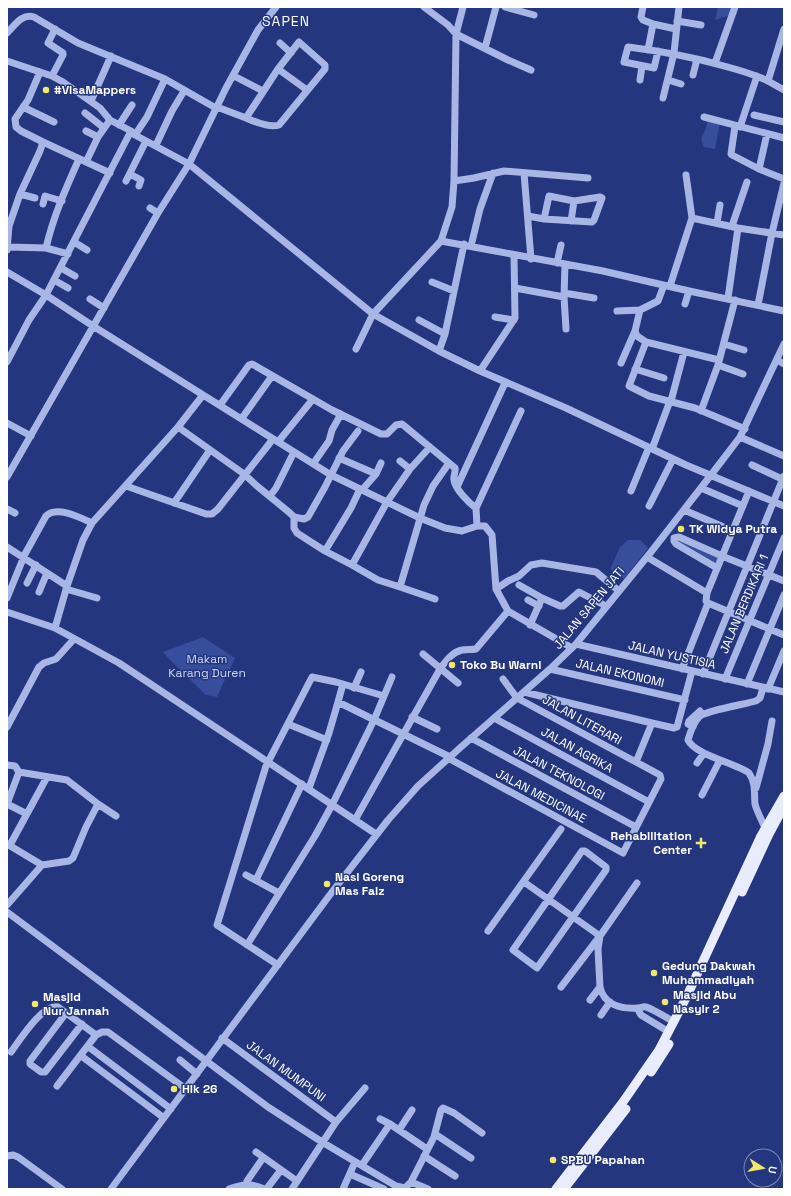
<svg xmlns="http://www.w3.org/2000/svg" width="791" height="1196" font-family="'Space Grotesk',sans-serif">
  <rect width="100%" height="100%" fill="#23367e"/>
  <path fill="#364e9c" d="M718,7H735L733,14L715,20Z
    M708,120L720,123L715,149L704,147C700,139 701,137 705,131C706,128 707,123 708,120Z
    M675,539L720,557L717,565Z
    M628,540H640L648,548L624,579L610,569L620,547Z
    M203,637L235,658L217,697L206,695L169,659L163,652Z"/>
  <g fill="none" stroke-linecap="round" stroke-linejoin="round">
    <path stroke="#a8b6e6" stroke-width="7" d="M424,7L448,25L456,34L508,60L531,70
      M463,7L456,34L454,181L452,207L441,241L373,314L439,351L480,371L566,408L686,465L784,506
      M505,7L534,15
      M643,7L641,17L643,20L653,24L676,29
      M677,21L701,25
      M7,33C15,25 22,13 34,17L78,43L165,79L214,107H217L246,118L278,69L299,42L325,65V69L279,125C269,128 255,122 246,118
      M280,43L291,53
      M485,48L496,7
      M648,50L653,24
      M658,51L654,68L624,62L628,47C661,51 693,57 724,66C739,70 754,74 768,81L784,29
      M7,61L52,76L63,82L100,108L110,120L131,131L135,135L189,164L373,314L356,349
      M715,63L735,7
      M278,69L307,90
      M40,72L28,100L15,119L16,127L21,131L43,142L110,173
      M693,75L697,59
      M52,76L63,55V53L48,43L55,29
      M234,76L263,91
      M640,80L642,66
      M668,80L681,84
      M768,81L784,90
      M663,98L674,53L679,7
      M91,101L111,56
      M23,107L54,122
      M85,113L104,128
      M754,115L784,122
      M704,117L784,138
      M119,125L132,105
      M735,126L731,154L732,155L759,169L784,179
      M740,127L757,76
      M86,131L98,137
      M131,131L46,295L93,326L331,475L420,518L445,528L462,531L477,526L476,508L521,411
      M135,135L147,117L165,79
      M156,145L172,111L184,91
      M86,162L98,137L110,120
      M759,169L767,134
      M524,173L531,259
      M130,174L141,180L139,186
      M126,181L146,141
      M454,181L474,178L504,171L588,178
      M20,194L35,198
      M43,204L45,196L62,201
      M150,208L158,213
      M528,216L544,219L592,222L594,220L602,198L600,197L574,201L549,196L544,219
      M692,218L738,228L784,235
      M571,221L574,201
      M717,223L720,205
      M732,226L747,182
      M441,241L603,271L689,291L784,311
      M74,242L87,250
      M471,246L480,209L493,173
      M8,247L46,248L68,254
      M46,248C53,217 66,188 79,159
      M7,250L9,226L20,194L40,151L43,142
      M557,263L561,245
      M565,264L564,297L566,329
      M61,268L75,276
      M7,272L46,295L29,320L7,362
      M54,280L68,288
      M432,282L454,291
      M670,286L692,218L686,175
      M515,288L564,297
      M564,293L594,298
      M728,298L738,228
      M90,299L104,308
      M685,304L689,291
      M758,305L772,233L784,183
      M640,310L635,331L637,336L646,342L719,360
      M617,311L640,310L658,301L664,285
      M495,317L514,320
      M419,320L445,334
      M646,342L629,386L649,396L695,408L745,429
      M724,344L744,350
      M439,351L445,334L464,244
      M777,360L784,364
      M621,363L635,331
      M718,365L743,374
      M635,369L664,378
      M480,371L515,318L514,255
      M671,401L684,352
      M220,405L249,365L252,364L332,410L381,434H387L396,425L402,424L455,468C456,472 453,476 454,480C455,489 469,503 476,508
      M701,411L718,365L735,300
      M242,418L272,376
      M7,423L31,436
      M178,427L244,474L257,486L290,513L294,517V528L297,533L325,551L352,565L378,580L400,587L435,599
      M740,437L784,456
      M278,442L313,399
      M652,449L670,401
      M339,458L376,474
      M400,461L410,469
      M313,464L329,441L332,430L341,414
      M752,465L784,480
      M7,477L158,213L189,164L226,88L258,30L276,7
      M126,486L206,514H212L218,509L273,439
      M457,487L505,383
      M701,488L743,506
      M362,490L376,474L381,463
      M631,491L649,447
      M270,496L276,488L294,452
      M174,503L210,450
      M649,506L673,459
      M7,509L15,513
      M684,510L733,531
      M294,517L304,519L308,517L325,487L343,451L358,431
      M477,526H485L492,535L496,589L508,611L572,648
      M7,547L67,586
      M325,551L351,508L360,489
      M722,556L784,581
      M647,557L707,593
      M352,565L387,502L410,469L430,447
      M717,568L676,544L674,541V538L679,537L722,556
      M27,583L36,565
      M519,585L542,598L560,606H563L579,592L606,606
      M400,587L424,505L433,486L449,463
      M66,589L97,598
      M496,589L508,581L519,576L531,565L542,563L596,572L619,591
      M39,592L47,573
      M7,598L25,554L46,516C57,505 81,518 92,523
      M528,600L539,606
      M708,603L784,635
      M7,612L55,628L119,663L376,834
      M530,625L542,598
      M55,628L67,586L83,540L92,523L178,427L203,395
      M576,644L784,692
      M423,654L458,683
      M550,669L685,700
      M682,669L708,603L706,601L707,593L749,491
      M703,674L784,476
      M503,679L517,698L636,762
      M725,679L784,538
      M747,684L784,595
      M354,688L361,672
      M763,688L760,698L756,701C746,704 704,711 699,717C694,722 690,733 688,740C695,755 736,763 749,773C756,783 754,793 755,804C757,812 762,820 765,828
      M768,689L784,651
      M524,692L652,723
      M338,702L343,684
      M412,717L437,729
      M494,718L649,802
      M288,724L327,740
      M7,727L39,667L44,663L56,659L74,639
      M693,727L688,724L689,721L700,711
      M471,738L636,827
      M448,758L623,853L661,779L660,775L636,762L652,723L674,728L677,727L692,671
      M697,763L704,753
      M7,765L15,766L19,772L67,780L98,804L116,816
      M309,788L329,733L338,702L450,757
      M756,788L768,744L772,721
      M702,795L720,760
      M7,804L19,772
      M7,804L27,814
      M355,820L440,669C446,661 452,652 462,650C467,649 471,650 476,649L508,611
      M7,844L42,865
      M10,845L47,777
      M582,851H585L606,867V870L537,968L513,950Z
      M246,875L279,893
      M256,880L302,784
      M524,882L600,936
      M7,905L42,865L69,861L73,858L86,827L98,804
      M7,912L268,1107L322,1142L396,1186L405,1188L411,1182L434,1137L441,1110L443,1108L454,1113L482,1133
      M488,931L561,829
      M600,936L598,949L600,987C604,1005 621,1009 637,1008C640,1008 644,1006 646,1007C651,1008 669,1019 674,1022
      M247,945L315,836L332,805L374,720L392,677
      M278,965L217,925L266,766L312,677L336,682L384,696
      M561,987L600,936L637,883
      M590,1000L600,987
      M637,1008L641,1015L669,1032
      M66,1013L30,1061V1064L41,1072H45L82,1024
      M601,1015L610,1002
      M222,1038L336,1122
      M90,1048L171,1109
      M11,1052C20,1040 42,1004 58,1007L96,1035
      M84,1058L164,1118
      M180,1060L197,1074
      M57,1086L96,1035L102,1032H108L186,1089
      M380,1119L390,1124
      M399,1130L412,1110
      M435,1134L471,1158
      M256,1152L297,1181
      M7,1156L13,1155L18,1157L62,1189
      M424,1156L455,1176
      M362,1165L390,1124L427,1149
      M350,1174L384,1189
      M247,1181L263,1158
      M411,1182L428,1189
      M268,1187L281,1170
      M111,1189L329,896L388,820L418,786L461,747L550,669L576,644L651,552L711,475L740,437L784,344
      M229,1189C242,1184 251,1183 264,1189
      M292,1189L336,1122L365,1088
      M343,1189L355,1162"/>
    <path stroke="#e9ecfd" stroke-width="9" d="M742,892L769,834L783,808
      M651,1072L669,1044
      M556,1189L623,1102L659,1050L686,998L761,836L784,796
      M564,1189L626,1109"/>
  </g>
  <g fill="#f1e86b" stroke="#23367e" stroke-width="1.5">
    <circle cx="46" cy="90" r="4"/>
    <circle cx="681" cy="529" r="4"/>
    <circle cx="452" cy="665" r="4"/>
    <path d="M699 837h4v4h4v4h-4v4h-4v-4h-4v-4h4z"/>
    <circle cx="327" cy="884" r="4"/>
    <circle cx="654" cy="973" r="4"/>
    <circle cx="665" cy="1002" r="4"/>
    <circle cx="35" cy="1004" r="4"/>
    <circle cx="174" cy="1089" r="4"/>
    <circle cx="553" cy="1160" r="4"/>
  </g>
  <g text-anchor="middle" stroke-width="3" stroke-linejoin="round" paint-order="stroke">
    <g font-size="12" font-weight="bold" fill="#fff" stroke="#23367e" text-anchor="start">
      <text x="54" y="94">#VisaMappers</text>
      <text x="689" y="533">TK Widya Putra</text>
      <text x="460" y="669">Toko Bu Warni</text>
      <text x="692" y="840" text-anchor="end">Rehabilitation<tspan x="692" dy="14">Center</tspan></text>
      <text x="335" y="881">Nasi Goreng<tspan x="335" dy="14">Mas Faiz</tspan></text>
      <text x="662" y="970">Gedung Dakwah<tspan x="662" dy="14">Muhammadiyah</tspan></text>
      <text x="673" y="999">Masjid Abu<tspan x="673" dy="14">Nasyir 2</tspan></text>
      <text x="43" y="1001">Masjid<tspan x="43" dy="14">Nur Jannah</tspan></text>
      <text x="182" y="1093">Hik 26</text>
      <text x="561" y="1164">SPBU Papahan</text>
    </g>
    <g font-size="12" fill="#fff" stroke="#23367e">
      <text transform="translate(744 604) rotate(-67)" y="4">JALAN BERDIKARI 1</text>
      <text transform="translate(589 608) rotate(-50)" y="4">JALAN SAPEN JATI</text>
      <text transform="translate(672 655) rotate(13)" y="4">JALAN YUSTISIA</text>
      <text transform="translate(620 673) rotate(13)" y="4">JALAN EKONOMI</text>
      <text transform="translate(582 720) rotate(29)" y="4">JALAN LITERARI</text>
      <text transform="translate(577 750) rotate(29)" y="4">JALAN AGRIKA</text>
      <text transform="translate(559 773) rotate(28)" y="4">JALAN TEKNOLOGI</text>
      <text transform="translate(541 796) rotate(28)" y="4">JALAN MEDICINAE</text>
      <text transform="translate(286 1071) rotate(36)" y="4">JALAN MUMPUNI</text>
    </g>
    <g font-size="12" fill="#cbd5f5" stroke="#23367e">
      <text x="207" y="663">Makam<tspan x="207" dy="14">Karang Duren</tspan></text>
    </g>
    <g font-size="14" letter-spacing="1" fill="#fff" stroke="#23367e">
      <text x="286" y="26">SAPEN</text>
    </g>
  </g>
  <rect width="791" height="1196" fill="none" stroke="#ffffff" stroke-width="16"/>
  <g transform="translate(763 1168) rotate(101)"><circle r="19" fill="#23367e" stroke="#7b86b2"/>
  <path d="M0-3L7 15L0 10L-7 15Z" fill="#f1e86b"/>
  <text y="-6" font-size="11" font-weight="bold" text-anchor="middle" fill="#ffffff">U</text>
  </g>
</svg>
